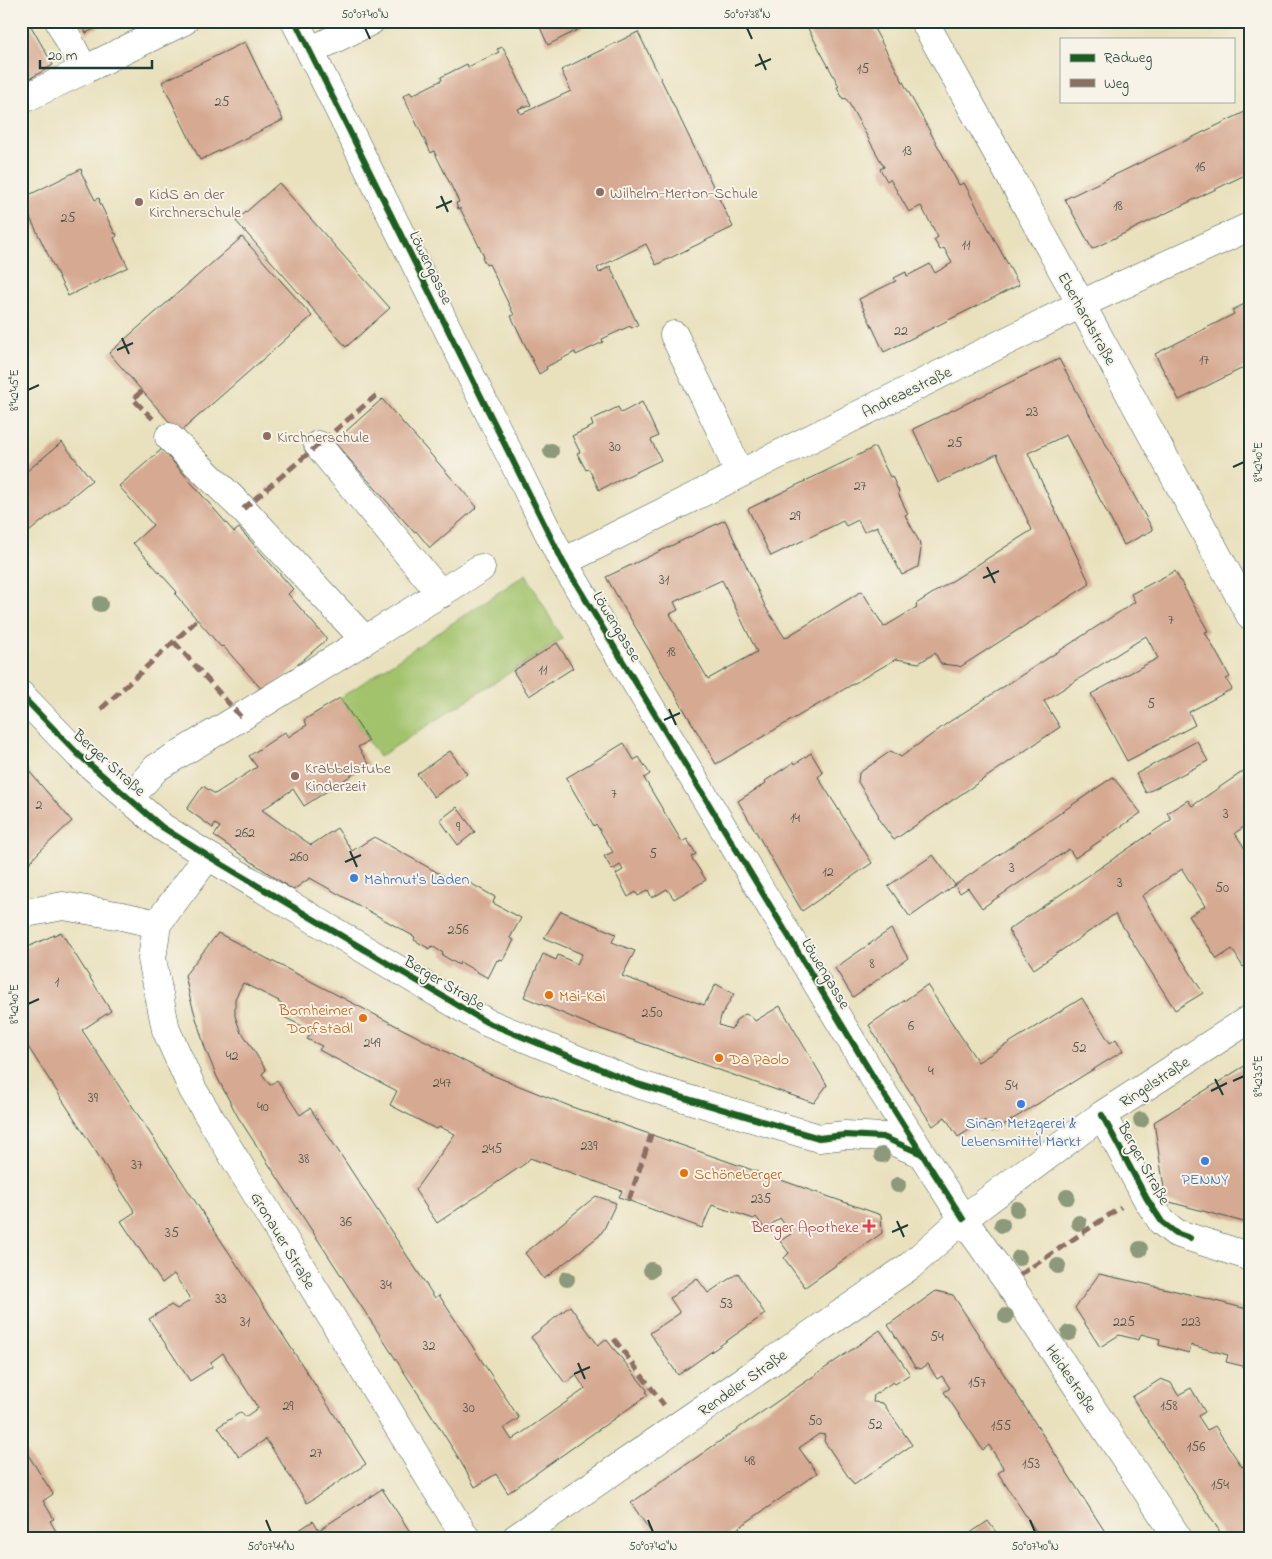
<svg xmlns="http://www.w3.org/2000/svg" width="1272" height="1559" font-family="'Indie Flower',sans-serif">
  <rect width="100%" height="100%" fill="#f7f3e8"/>
  <filter id="ink" filterUnits="userSpaceOnUse"><feTurbulence type="fractalNoise" baseFrequency=".02" numOctaves="2"/><feDisplacementMap in="SourceGraphic" scale="10" xChannelSelector="R" yChannelSelector="G"/><feConvolveMatrix kernelMatrix="1 2 1 2 8 2 1 2 1" color-interpolation-filters="sRGB"/></filter>
  <filter id="wash" filterUnits="userSpaceOnUse"><feTurbulence type="fractalNoise" baseFrequency=".0096" numOctaves="4" result="noise"/><feDisplacementMap in="SourceGraphic" scale="20" xChannelSelector="R" yChannelSelector="G"/><feGaussianBlur stdDeviation="1.12" result="paint"/><feColorMatrix in="noise" values="0 0 0 0 0 0 0 0 0 0 0 0 0 0 0 0 0 1.4 0 .05"/><feComposite in="paint" operator="in"/></filter>
  <g filter="url(#wash)">
    <rect width="100%" height="100%" fill="#e9e1be"/>
    <path fill="#a2c36c" stroke="#608050" d="M526,574L562,639L379,757L340,698Z"/>
    <g id="blocks">
      <path fill="#d6a992" fill-rule="evenodd" d="M21,21H28L53,65L26,81L28,85L21,89Z
        M80,21H111L86,33Z
        M537,21H595L548,45Z
        M804,21H866L867,25L871,23L959,185L964,183L1019,285L884,352L859,299L896,281L894,278L906,272L907,276L930,264L935,273L952,263L944,248L940,250L934,240L938,237L921,206L909,212L890,179L887,181L880,169L884,167L846,98L843,99L837,87L839,86Z
        M638,32L733,227L656,265L646,244L597,268L599,273L610,266L638,325L631,328L630,326L602,339L603,342L576,355L575,352L546,367L547,369L539,374L511,316L514,315L489,264L486,265L482,257L484,256L460,208L458,209L456,203L459,202L434,151L431,153L403,96L410,92L412,95L442,80L441,77L467,64L468,67L499,52L497,49L503,47L531,105L525,108V106L518,109L521,114L571,91L561,70Z
        M245,42L283,120L200,160L162,82Z
        M1251,109V172L1092,249L1065,199Z
        M81,169L82,172H81L95,200L99,198L100,201H99L115,234L116,233L117,236L114,238L128,267L68,296L21,199Z
        M279,183L390,308L346,347L236,221Z
        M242,237L312,316L179,433L109,353Z
        M1251,301V364L1179,400L1155,354L1234,314L1232,310Z
        M1059,359L1153,530L1124,545L1066,435L1028,453L1090,584L960,667L959,666L941,664L935,653L919,663L896,659L716,764L606,577L725,520L766,608L785,638L862,591L884,627L917,607L916,604L1032,530L997,454L938,483L913,429ZM722,580L757,652L708,679L670,614L678,610L674,602Z
        M382,399L477,507L430,548L416,531L414,532L334,442Z
        M642,402L658,436L651,440L661,460L599,490L589,469L586,470L577,453L580,452L572,436L593,426L591,420L618,407L621,413Z
        M62,442L92,480L24,536L21,533V476Z
        M875,447L890,477L892,476L899,492L898,493L908,514L905,515L920,543H919L921,549L918,567L902,575L877,526L864,532L858,520L846,526L843,521L771,556L748,509Z
        M162,449L234,532L239,528L293,589L288,594L327,639L265,693L223,646L221,647L175,594L177,592L133,543L153,525L119,486Z
        M1175,571L1208,631L1205,632L1230,677L1226,679L1232,689L1189,712L1195,725L1127,761L1091,694L1158,658L1146,636L1044,701L1060,727L894,840L879,820L878,814L858,782L859,773L891,751L901,757L949,722L1135,602L1131,594Z
        M557,643L573,668L529,696L513,671Z
        M340,698L369,741L358,747L369,764L304,806L293,789L262,810L311,845L337,828L352,851L374,837L458,884L461,878L495,897L493,903L521,918L510,938L514,940L503,960L500,959L499,961L497,960L488,978L460,962L459,965L442,955L443,953L432,946L430,949L414,940L415,937L310,878L293,890L214,836L220,827L215,824L213,828L187,809L203,786L215,794L257,767L249,756L285,732L288,737L307,725L304,720Z
        M1197,741L1208,761L1146,793L1136,774Z
        M624,743L634,760L639,757L650,774L644,778L682,842L687,839L696,854L691,857L706,880L674,899L667,889L652,898L648,890L638,896L636,892L628,897L616,874L623,870L620,865L612,870L604,856L613,852L596,824L594,826L566,778Z
        M450,751L467,774L434,797L417,774Z
        M811,753L823,773L818,777L872,863L802,911L738,801L766,783L765,781L794,762L795,764Z
        M21,762L72,821L39,852L21,872Z
        M1251,766V822L1235,833L1251,858V963L1243,967L1232,949L1217,959L1189,916L1205,906L1182,869L1142,896L1203,993L1175,1010L1115,914L1034,969L1008,930L1172,819L1167,813L1188,800L1192,806Z
        M1113,777L1141,813L1075,858L1069,849L982,908L968,888L960,893L955,885Z
        M457,807L475,832L458,845L440,820Z
        M933,855L955,885L910,917L888,886Z
        M561,911L616,934L612,942L635,951L622,976L704,1005L716,984L734,994L721,1016L719,1025L731,1029L734,1026L736,1020L745,1014L751,1016L755,1021L780,1006L827,1085L814,1103L595,1027L524,997L543,954L556,960L558,955L577,964L582,954L544,938Z
        M891,929L908,958L853,997L835,968Z
        M61,932L111,1011L82,1030L257,1295L366,1464L307,1503L266,1439L239,1457L218,1427L241,1412L245,1417L258,1408L223,1353L211,1362L212,1367L190,1381L149,1319L171,1305L177,1309L191,1300L174,1274L162,1283L121,1221L135,1212L21,1036V950Z
        M218,933L487,1073L572,1107L881,1215L882,1233L805,1287L784,1258L789,1253L780,1241L791,1234L780,1218L765,1229L756,1217L754,1219L712,1205L702,1228L619,1197L622,1191L530,1158L526,1163L437,1223L415,1190L455,1134L440,1127L436,1129L390,1105L397,1091L319,1050L322,1046L307,1039L312,1031L282,1016L287,1007L278,1002L279,1001L243,983L235,999V1016L241,1033L242,1032L266,1070L262,1074L270,1085L277,1080L300,1115L310,1108L435,1298L439,1295L519,1418L504,1428L512,1440L585,1389L576,1375L565,1383L531,1337L570,1306L598,1345L606,1339L647,1390L646,1393L648,1395L508,1493L496,1474L475,1487L458,1457L419,1395L238,1117L217,1077L205,1048L190,998L185,975Z
        M927,985L978,1062L1082,998L1110,1043L1116,1039L1123,1051L992,1132L985,1120L958,1137L945,1117L933,1126L893,1066L869,1025Z
        M1251,1062V1224L1166,1201L1154,1122Z
        M596,1196L616,1203L604,1229L599,1236L544,1279L525,1253Z
        M738,1273L765,1314L678,1375L650,1333L680,1313L670,1298L697,1278L708,1293Z
        M1099,1274L1172,1290L1251,1310V1368L1226,1362L1228,1355L1191,1345L1189,1353L1159,1345L1160,1339L1141,1334L1139,1340L1119,1335L1100,1347L1075,1308Z
        M936,1291L953,1295L1109,1538H1036L1039,1536L998,1473L1004,1469L989,1445L983,1450L944,1392L950,1388L942,1376L937,1379L928,1364L921,1369L915,1367L888,1325Z
        M880,1330L910,1374L895,1384L893,1382L874,1395L873,1402L883,1403L912,1445L854,1485L824,1441L825,1435L819,1434L799,1448L817,1473L724,1538H655L631,1503Z
        M1161,1379L1171,1383L1178,1395L1191,1388L1205,1412L1198,1416L1207,1430L1215,1426L1242,1467L1251,1462V1538H1224L1132,1397Z
        M25,1450L53,1494L43,1501L54,1519L50,1521L60,1538H21V1452Z
        M382,1489L414,1538H287L313,1521L319,1530Z
        M988,1521L1000,1538H963Z"/>
    </g>
  </g>
  <g filter="url(#ink)">
    <use href="#blocks" fill-opacity="0" stroke="#3d5649" stroke-width="1"/>
    <g fill="none" stroke-linecap="round" stroke-linejoin="round">
      <defs>
        <path id="minor" d="M59,21L84,70L184,21
          M295,21L563,562L877,1083L963,1219L1012,1288L1178,1538
          M924,21L1081,304L1251,617
          M310,51L371,21
          M21,100L84,70
          M674,335L721,431L739,474
          M169,437L243,509L365,640
          M318,445L441,594
          M563,562L1081,304L1251,226
          M21,695L79,755L162,827L208,856L486,1022L637,1084L819,1138L845,1135L883,1137L922,1154
          M129,799L156,768L241,717L481,568
          M208,856L157,924L152,959L166,1030L193,1090L466,1538
          M21,914L63,906L122,916L157,924
          M1102,1115L1147,1199L1162,1222L1176,1233L1251,1257
          M516,1538L910,1266L963,1219L1102,1115L1251,1018"/>
      </defs>
      <use href="#minor" stroke="#3d5649" stroke-width="29"/>
      <use href="#minor" stroke="#fff" stroke-width="28"/>
      <path stroke="#8d6e63" stroke-width="5" stroke-dasharray="10 5" stroke-linecap="butt" d="M142,391L133,399L154,420
        M243,509L379,393
        M174,642L241,717
        M101,709L197,620
        M629,1200L652,1132
        M1020,1275L1121,1207
        M614,1339L664,1405"/>
      <defs>
        <path id="cycleway" d="M295,21L563,562L877,1083L963,1219
          M21,695L79,755L162,827L208,856L486,1022L637,1084L819,1138L845,1135L883,1137L922,1154
          M1102,1115L1147,1199L1162,1222L1176,1233L1190,1238"/>
      </defs>
      <use href="#cycleway" stroke="#f7f3e8" stroke-width="9"/>
      <use href="#cycleway" stroke="#1b5e20" stroke-width="6"/>
    </g>
    <g fill="#8c997a">
      <circle cx="551" cy="451" r="8"/>
      <circle cx="100" cy="604" r="8"/>
      <circle cx="1141" cy="1120" r="8"/>
      <circle cx="882" cy="1155" r="8"/>
      <circle cx="898" cy="1185" r="8"/>
      <circle cx="1067" cy="1197" r="8"/>
      <circle cx="1017" cy="1209" r="8"/>
      <circle cx="1079" cy="1223" r="8"/>
      <circle cx="1002" cy="1225" r="8"/>
      <circle cx="1140" cy="1249" r="8"/>
      <circle cx="1019" cy="1258" r="8"/>
      <circle cx="1058" cy="1266" r="8"/>
      <circle cx="651" cy="1270" r="8"/>
      <circle cx="567" cy="1279" r="8"/>
      <circle cx="1006" cy="1316" r="8"/>
      <circle cx="1069" cy="1333" r="8"/>
    </g>
  </g>
  <path fill="none" stroke="#1f3d34" stroke-width="2" d="M365,28L370,39M747,28L752,39M759,54L766,70M755,66L771,59M441,196L448,212M436,208L452,201M122,338L129,354M117,350L133,343M28,390L39,385M1233,467L1244,462M987,567L995,583M983,578L999,571M669,709L676,725M664,720L680,713M350,851L357,867M345,862L361,855M28,1004L39,999M1215,1079L1223,1095M1233,1081L1244,1076M1211,1091L1227,1083M897,1221L904,1237M892,1232L908,1225M578,1363L585,1379M574,1374L590,1367M266,1520L271,1532M648,1520L653,1532M1030,1520L1035,1532"/>
  <g fill="#8d6e63" stroke="#f7f3e8" stroke-width="2">
    <circle cx="600" cy="192" r="5"/>
    <circle cx="139" cy="202" r="5"/>
    <circle cx="267" cy="436" r="5"/>
    <circle cx="295" cy="776" r="5"/>
  </g>
  <g fill="#3f7fe0" stroke="#f7f3e8" stroke-width="2">
    <circle cx="354" cy="878" r="5"/>
    <circle cx="1021" cy="1104" r="5"/>
    <circle cx="1205" cy="1161" r="5"/>
  </g>
  <g fill="#e8710a" stroke="#f7f3e8" stroke-width="2">
    <circle cx="549" cy="995" r="5"/>
    <circle cx="363" cy="1018" r="5"/>
    <circle cx="719" cy="1058" r="5"/>
    <circle cx="684" cy="1173" r="5"/>
  </g>
  <path fill="#e0444e" stroke="#f7f3e8" stroke-width="2" d="M866.5 1218.5h5v5h5v5h-5v5h-5v-5h-5v-5h5z"/>
  <g text-anchor="middle" stroke-width="4" stroke-linejoin="round" paint-order="stroke">
    <g font-size="14" fill="#4d584c">
      <text x="863" y="73">15</text>
      <text x="222" y="106">25</text>
      <text x="907" y="155">13</text>
      <text x="1200" y="171">16</text>
      <text x="1118" y="210">18</text>
      <text x="68" y="222">25</text>
      <text x="966" y="249">11</text>
      <text x="901" y="335">22</text>
      <text x="1204" y="364">17</text>
      <text x="1032" y="416">23</text>
      <text x="955" y="447">25</text>
      <text x="615" y="451">30</text>
      <text x="860" y="490">27</text>
      <text x="795" y="520">29</text>
      <text x="664" y="584">31</text>
      <text x="1171" y="624">7</text>
      <text x="671" y="656">18</text>
      <text x="543" y="674">11</text>
      <text x="1151" y="708">5</text>
      <text x="614" y="798">7</text>
      <text x="39" y="809">2</text>
      <text x="1226" y="818">3</text>
      <text x="795" y="822">14</text>
      <text x="458" y="831">9</text>
      <text x="245" y="837">262</text>
      <text x="653" y="858">5</text>
      <text x="299" y="861">260</text>
      <text x="1012" y="872">3</text>
      <text x="828" y="876">12</text>
      <text x="1120" y="887">3</text>
      <text x="1222" y="892">50</text>
      <text x="458" y="934">256</text>
      <text x="872" y="968">8</text>
      <text x="57" y="986">1</text>
      <text x="652" y="1017">250</text>
      <text x="911" y="1030">6</text>
      <text x="372" y="1047">249</text>
      <text x="1079" y="1052">52</text>
      <text x="232" y="1060">42</text>
      <text x="931" y="1075">4</text>
      <text x="442" y="1087">247</text>
      <text x="1011" y="1090">54</text>
      <text x="93" y="1102">39</text>
      <text x="263" y="1111">40</text>
      <text x="589" y="1150">239</text>
      <text x="492" y="1153">245</text>
      <text x="304" y="1163">38</text>
      <text x="137" y="1169">37</text>
      <text x="761" y="1203">235</text>
      <text x="346" y="1226">36</text>
      <text x="172" y="1237">35</text>
      <text x="386" y="1289">34</text>
      <text x="221" y="1303">33</text>
      <text x="726" y="1308">53</text>
      <text x="245" y="1326">31</text>
      <text x="1124" y="1326">225</text>
      <text x="1191" y="1326">223</text>
      <text x="937" y="1341">54</text>
      <text x="429" y="1350">32</text>
      <text x="977" y="1387">157</text>
      <text x="288" y="1410">29</text>
      <text x="1169" y="1410">158</text>
      <text x="469" y="1412">30</text>
      <text x="815" y="1425">50</text>
      <text x="875" y="1429">52</text>
      <text x="1001" y="1430">155</text>
      <text x="1196" y="1451">156</text>
      <text x="316" y="1457">27</text>
      <text x="750" y="1465">48</text>
      <text x="1031" y="1468">153</text>
      <text x="1220" y="1489">154</text>
    </g>
    <g font-size="16" fill="#785e54" stroke="#f7f3e8" text-anchor="start">
      <text x="610" y="198">Wilhelm-Merton-Schule</text>
      <text x="149" y="199">KidS an der<tspan x="149" dy="18">Kirchnerschule</tspan></text>
      <text x="277" y="442">Kirchnerschule</text>
      <text x="305" y="773">Krabbelstube<tspan x="305" dy="18">Kinderzeit</tspan></text>
    </g>
    <g font-size="16" fill="#1f3d34" stroke="#f7f3e8">
      <text transform="translate(432 267) rotate(64)" y="6">Löwengasse</text>
      <text transform="translate(1088 318) rotate(61)" y="6">Eberhardstraße</text>
      <text transform="translate(906 391) rotate(-26)" y="6">Andreaestraße</text>
      <text transform="translate(618 626) rotate(59)" y="6">Löwengasse</text>
      <text transform="translate(110 762) rotate(42)" y="6">Berger Straße</text>
      <text transform="translate(827 973) rotate(59)" y="6">Löwengasse</text>
      <text transform="translate(445 982) rotate(31)" y="6">Berger Straße</text>
      <text transform="translate(1154 1081) rotate(-33)" y="6">Ringelstraße</text>
      <text transform="translate(1145 1163) rotate(61)" y="6">Berger Straße</text>
      <text transform="translate(284 1240) rotate(59)" y="6">Gronauer Straße</text>
      <text transform="translate(1072 1378) rotate(56)" y="6">Heidestraße</text>
      <text transform="translate(742 1382) rotate(-35)" y="6">Rendeler Straße</text>
    </g>
    <g font-size="16" fill="#366cbe" stroke="#f7f3e8">
      <text x="364" y="884" text-anchor="start">Mahmut's Laden</text>
      <text x="1021" y="1128">Sinan Metzgerei &amp;<tspan x="1021" dy="18">Lebensmittel Markt</tspan></text>
      <text x="1205" y="1184">PENNY</text>
    </g>
    <g font-size="16" fill="#c56008" stroke="#f7f3e8" text-anchor="start">
      <text x="559" y="1001">Mai-Kai</text>
      <text x="353" y="1015" text-anchor="end">Bornheimer<tspan x="353" dy="18">Dorfstadl</tspan></text>
      <text x="729" y="1064">Da Paolo</text>
      <text x="694" y="1179">Schöneberger</text>
    </g>
    <g font-size="16" fill="#be3a42" stroke="#f7f3e8" text-anchor="end">
      <text x="859" y="1232">Berger Apotheke</text>
    </g>
  </g>
  <rect width="1272" height="1559" fill="none" stroke="#f7f3e8" stroke-width="55"/>
  <rect x="1060" y="38" width="175" height="65" fill="#f7f3e8" stroke="#a1aaa0"/>
  <rect x="1070" y="54" width="25" height="8" fill="#1b5e20" stroke="#a1aaa0"/>
  <text x="1104" y="62" font-size="15" fill="#1f3d34">Radweg</text>
  <rect x="1070" y="79" width="25" height="8" fill="#8d6e63" stroke="#a1aaa0"/>
  <text x="1104" y="88" font-size="15" fill="#1f3d34">Weg</text>
  <path d="M40 60v8h112v-8" fill="none" stroke="#1f3d34" stroke-width="2.5"/>
  <text x="48" y="60" font-size="15" fill="#1f3d34" stroke="#f7f3e8" stroke-width="4" paint-order="stroke">20 m</text>
  <rect x="28" y="28" width="1216" height="1504" fill="none" stroke="#1f3d34" stroke-width="2"/>
  <g font-size="12" text-anchor="middle" fill="#1f3d34">
    <text x="365" y="18">50°07'40"N</text>
    <text x="747" y="18">50°07'38"N</text>
    <text transform="translate(14 390) rotate(-90)" y="4">8°42'45"E</text>
    <text transform="translate(1258 462) rotate(-90)" y="4">8°42'40"E</text>
    <text transform="translate(14 1004) rotate(-90)" y="4">8°42'40"E</text>
    <text transform="translate(1258 1076) rotate(-90)" y="4">8°42'35"E</text>
    <text x="271" y="1550">50°07'44"N</text>
    <text x="653" y="1550">50°07'42"N</text>
    <text x="1035" y="1550">50°07'40"N</text>
  </g>
</svg>
